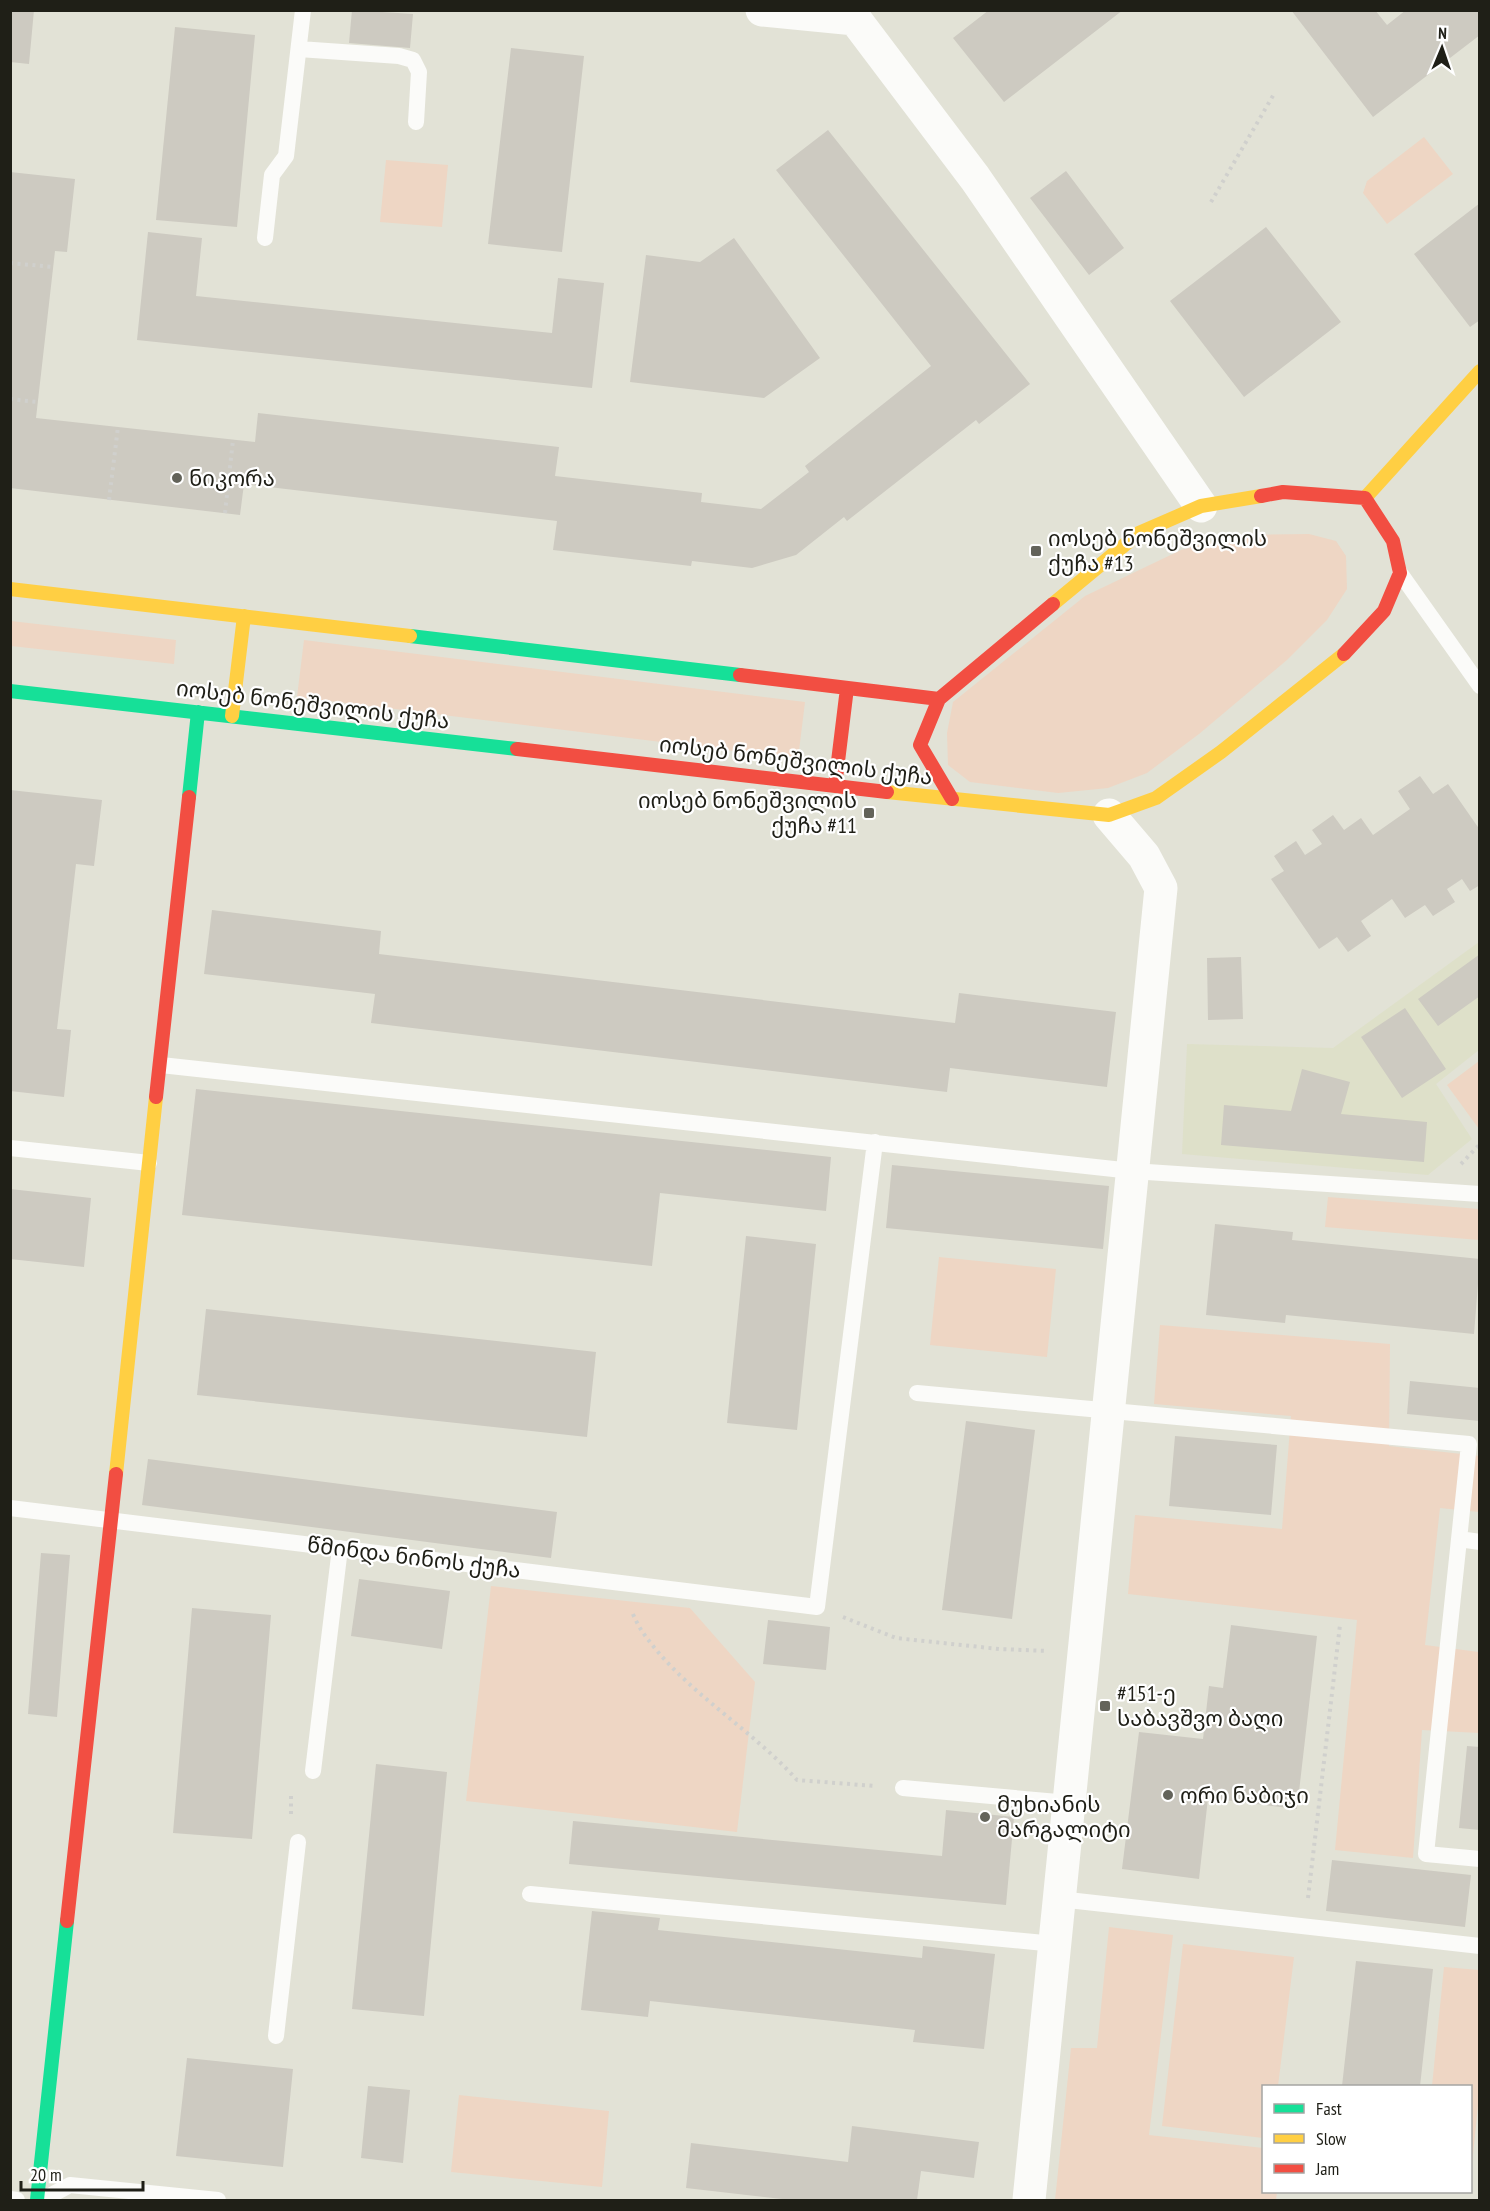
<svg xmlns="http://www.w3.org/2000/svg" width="1490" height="2211" font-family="'PT Sans Narrow','Noto Sans Georgian',sans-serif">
  <rect width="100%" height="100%" fill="#e2e2d6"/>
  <path fill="#dee0c9" d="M1479,942V1050L1436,1084L1472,1139L1428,1175L1182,1154L1187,1044L1333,1048Z"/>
  <path fill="#eed6c4" d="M1424,137L1453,174L1387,224L1363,193L1367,181Z
    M386,160L448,165L442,227L380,222Z
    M1309,534L1336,541L1346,556L1347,589L1327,620L1287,660L1199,734L1147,773L1108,788L1058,793L970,782L948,765L947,733L953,702L1085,596L1181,550L1242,535Z
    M11,621L176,640L174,664L11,646Z
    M304,640L805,702L798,759L297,697Z
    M1479,1061V1129L1447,1085Z
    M1328,1197L1479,1209V1240L1325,1227Z
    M939,1257L1056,1269L1047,1357L930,1345Z
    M1160,1325L1390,1344L1389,1446L1480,1456L1479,1512L1440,1508L1425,1645L1479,1652V1733L1422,1730L1413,1858L1335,1850L1357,1620L1128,1594L1135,1515L1282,1529L1291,1416L1154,1404Z
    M491,1586L690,1608L755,1682L737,1832L466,1801Z
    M1109,1927L1173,1935L1149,2135L1263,2148L1264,2192H1277L1276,2200H1055L1071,2048H1097Z
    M1183,1944L1294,1957L1278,2086H1264L1263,2138L1162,2126Z
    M1444,1967L1479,1970L1480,2086L1471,2174L1470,2086H1432Z
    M459,2095L609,2111L602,2187L451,2172Z"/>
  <path fill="#cdcac1" d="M10,10H34L29,64L10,62Z
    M352,10L413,14L410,48L349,43Z
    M989,10H1123L1004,102L953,38Z
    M1291,10H1375L1387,25L1406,10H1480V35L1373,117Z
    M175,27L255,35L237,227L156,220Z
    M511,48L584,56L562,252L488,244Z
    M828,130L1030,384L979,424L976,420L847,521L844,517L796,555L752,568L692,561L691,566L553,550L557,521L244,484L240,515L10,488V172L75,179L67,252L55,251L36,418L255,442L258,413L559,447L555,476L702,493L701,502L761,509L809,472L805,466L931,366L776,170Z
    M1066,171L1124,248L1089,275L1030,198Z
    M1480,203V320L1470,327L1414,254Z
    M1266,227L1341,322L1244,397L1170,301Z
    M148,232L202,238L196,296L552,333L558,278L604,283L592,388L137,340Z
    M734,238L820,358L764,398L630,382L646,255L700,262Z
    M1420,776L1433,794L1448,784L1480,830V885L1470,891L1462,879L1447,889L1455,902L1433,916L1425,905L1405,918L1392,899L1361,921L1371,936L1348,952L1337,937L1319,949L1271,879L1284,871L1274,856L1296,841L1305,855L1322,844L1312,830L1333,815L1344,830L1361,818L1373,835L1410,809L1398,791Z
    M10,790L102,800L94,866L76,864L57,1029L71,1030L64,1097L10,1091V876L12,859H10Z
    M212,910L381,931L379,954L955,1023L959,993L1116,1012L1107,1087L950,1068L947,1092L371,1023L375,994L204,974Z
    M1480,954V996L1438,1026L1418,999Z
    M1241,957L1243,1019L1208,1020L1207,958Z
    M1405,1008L1446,1069L1402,1098L1361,1037Z
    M1302,1069L1350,1082L1341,1114L1427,1122L1424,1162L1221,1145L1224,1105L1291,1111Z
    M196,1089L831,1157L826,1211L660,1193L652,1266L182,1215Z
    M892,1165L1109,1186L1103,1249L886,1228Z
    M10,1189L91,1198L84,1267L10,1259Z
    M1215,1224L1293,1232L1292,1240L1480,1259L1474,1334L1286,1315L1285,1323L1206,1315Z
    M746,1236L816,1244L797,1430L727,1423Z
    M206,1309L596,1352L587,1437L197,1395Z
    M1410,1381L1480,1388V1421L1407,1414Z
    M966,1421L1035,1430L1012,1619L942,1610Z
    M1175,1436L1277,1445L1271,1515L1169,1506Z
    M148,1459L557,1512L551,1558L142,1505Z
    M41,1553L70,1555L57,1717L28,1714Z
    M359,1579L450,1591L442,1649L351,1636Z
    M192,1608L271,1615L252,1839L173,1833Z
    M768,1620L830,1627L826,1670L763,1664Z
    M1231,1625L1317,1636L1297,1809L1208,1798L1199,1879L1122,1869L1139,1732L1203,1739L1209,1686L1223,1688Z
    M1467,1746L1480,1747V1830L1459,1828Z
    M376,1764L447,1772L424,2016L352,2009Z
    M946,1810L1014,1817L1006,1905L569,1864L573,1821L942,1856Z
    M1332,1860L1471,1875L1465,1927L1326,1911Z
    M592,1911L660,1918L658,1930L922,1958L923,1946L995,1954L984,2049L913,2042L915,2030L650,2001L648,2017L581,2010Z
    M1356,1961L1433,1969L1420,2086H1342Z
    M187,2058L293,2069L283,2167L176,2156Z
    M368,2086L410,2090L403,2163L361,2158Z
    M852,2126L979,2142L974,2178L921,2171L917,2200H791L686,2188L691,2143L848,2162Z"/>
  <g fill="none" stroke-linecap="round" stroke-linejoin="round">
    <path stroke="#d0d0cd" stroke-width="4" stroke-dasharray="3 4.5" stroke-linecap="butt" d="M1211,202L1274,94
      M10,263L53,267
      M10,399L37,402
      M109,500L118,427
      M225,513L233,440
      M1461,1164L1480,1144
      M633,1614C639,1629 648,1640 658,1652C699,1700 755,1733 797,1780L875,1786
      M843,1617L896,1638L999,1649L1047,1651
      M291,1814V1792
      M1308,1898L1340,1625"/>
    <path stroke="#fbfbf9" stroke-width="16" d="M299,49L399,56L413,60L419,72L416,122
      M265,238L272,175L286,156L303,10
      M1400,573L1480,686
      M161,1065L1132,1171L1480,1194
      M10,1148L149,1163
      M917,1393L1469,1444L1426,1854L1480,1859
      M10,1508L817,1607L875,1142
      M1459,1539L1480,1542
      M313,1771L340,1548
      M903,1788L1069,1803
      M530,1894L1055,1944
      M1059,1899L1480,1946
      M276,2036L298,1842
      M10,2199L17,2200
      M42,2200L70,2185L218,2200"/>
    <path stroke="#fbfbf9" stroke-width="33" d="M762,10L855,19L975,178L1201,506
      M1029,2200L1161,888L1144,856L1109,815"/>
    <path stroke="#16e098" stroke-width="14" d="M410,636L740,675
      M10,691L517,749
      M189,797L198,712
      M37,2200L67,1921"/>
    <path stroke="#ffcf43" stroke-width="14" d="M1365,498L1480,371
      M10,589L410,636
      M1053,604L1139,533L1201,506L1261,496
      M232,716L244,616
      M887,792L1109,815L1156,798L1221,752L1344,654
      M116,1474L156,1097"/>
    <path stroke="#f24e42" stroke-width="14" d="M1261,496L1283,492L1365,498
      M1344,654L1384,611L1400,573L1393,541L1365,498
      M740,675L939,699L1053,604
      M939,699L920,745L952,799
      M517,749L887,792
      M835,786L847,688
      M156,1097L189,797
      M67,1921L116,1474"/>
  </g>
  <g fill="#63635a" stroke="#fff" stroke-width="2">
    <circle cx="177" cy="478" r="6"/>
    <rect x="1030" y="545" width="12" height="12" rx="3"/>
    <rect x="863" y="807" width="12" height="12" rx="3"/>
    <rect x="1099" y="1700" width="12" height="12" rx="3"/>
    <circle cx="1168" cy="1795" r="6"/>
    <circle cx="985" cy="1817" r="6"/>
  </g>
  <g text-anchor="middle" stroke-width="4.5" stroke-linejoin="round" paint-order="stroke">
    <g font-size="22" fill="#1f1f17" stroke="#fff" text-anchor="start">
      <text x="189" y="486">ნიკორა</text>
      <text x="1048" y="546">იოსებ ნონეშვილის<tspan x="1048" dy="25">ქუჩა #13</tspan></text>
      <text x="857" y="808" text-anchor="end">იოსებ ნონეშვილის<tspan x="857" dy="25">ქუჩა #11</tspan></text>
      <text x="1117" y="1701">#151-ე<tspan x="1117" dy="25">საბავშვო ბაღი</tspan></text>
      <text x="1180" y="1803">ორი ნაბიჯი</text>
      <text x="997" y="1812">მუხიანის<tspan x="997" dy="25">მარგალიტი</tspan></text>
    </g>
    <g font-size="22" fill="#1f1f17" stroke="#fff">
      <text transform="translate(313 704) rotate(7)" y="8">იოსებ ნონეშვილის ქუჩა</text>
      <text transform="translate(796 760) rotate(7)" y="8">იოსებ ნონეშვილის ქუჩა</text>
      <text transform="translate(414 1557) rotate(7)" y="8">წმინდა ნინოს ქუჩა</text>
    </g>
  </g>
  <rect width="1490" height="2211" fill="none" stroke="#1f1f17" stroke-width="24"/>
  <rect x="1262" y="2085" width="210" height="108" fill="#ffffff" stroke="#a5a5a2" stroke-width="1.5"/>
  <rect x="1274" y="2104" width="30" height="9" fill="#16e098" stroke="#a5a5a2" stroke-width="1.5"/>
  <text x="1316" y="2115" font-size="18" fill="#1f1f17">Fast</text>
  <rect x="1274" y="2134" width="30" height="9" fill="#ffcf43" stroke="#a5a5a2" stroke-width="1.5"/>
  <text x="1316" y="2145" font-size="18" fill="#1f1f17">Slow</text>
  <rect x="1274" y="2164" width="30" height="9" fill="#f24e42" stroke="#a5a5a2" stroke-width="1.5"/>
  <text x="1316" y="2175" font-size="18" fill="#1f1f17">Jam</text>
  <g transform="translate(1442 48) rotate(2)" stroke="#ffffff" stroke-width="4.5" paint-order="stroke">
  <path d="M0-4.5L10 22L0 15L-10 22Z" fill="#1f1f17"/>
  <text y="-9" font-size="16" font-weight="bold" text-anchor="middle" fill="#1f1f17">N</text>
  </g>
  <path d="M21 2181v9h122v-9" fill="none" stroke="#1f1f17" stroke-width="3"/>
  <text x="30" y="2181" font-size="18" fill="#1f1f17" stroke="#ffffff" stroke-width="4.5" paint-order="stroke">20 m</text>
</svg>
